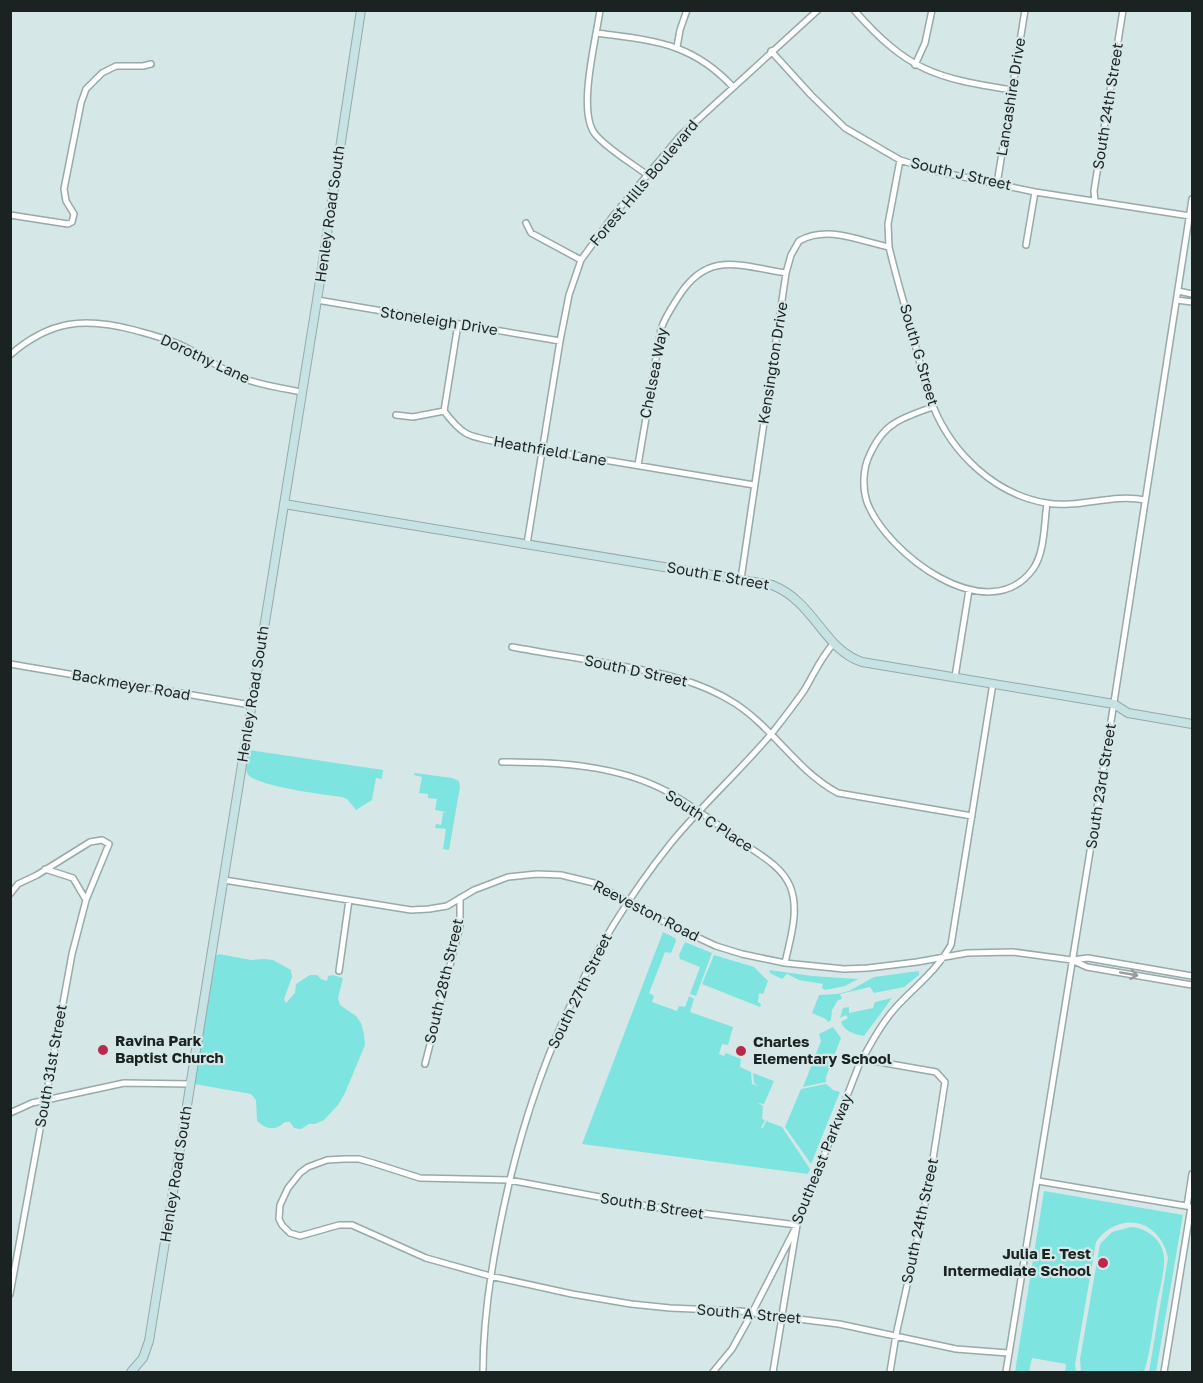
<svg xmlns="http://www.w3.org/2000/svg" width="1203" height="1383" font-family="'Golos Text',sans-serif">
  <rect width="100%" height="100%" fill="#d5e8e7"/>
  <path fill="#7de4e0" d="M249,750L383,770L382,779L376,778L372,800L356,810L347,799L342,797C326,795 252,786 247,773C245,767 248,756 249,750Z
    M415,773L452,778L459,781L460,787L449,850L443,849L446,829L435,828L436,824L441,825L443,813L446,812L435,810L437,799L428,798V794L419,793L422,777L414,775Z
    M663,932L675,938L676,941L671,953L665,952L649,993L654,996L652,1002L677,1011L679,1006L685,1007L689,996L694,999L690,1012L733,1027L728,1045L722,1044L719,1054L724,1056L726,1053L741,1059L740,1067L751,1072L752,1084L759,1086L754,1083L753,1073L774,1081L764,1104L758,1103L763,1106L762,1119L765,1120L761,1128H763L766,1121L782,1127L810,1169L808,1174L582,1144Z
    M685,942L712,953L696,996L690,994L700,967L680,959L679,955Z
    M219,954L251,960L264,959L273,960L291,970L292,977L284,999L286,1003L295,993L296,984L310,975H317L321,979L327,981L328,976L333,975L343,978L338,998L340,1005L356,1016L361,1023L364,1034L365,1045L345,1093L338,1105L324,1120L315,1124H309L301,1129L294,1128L290,1122H285C275,1131 267,1130 257,1121L256,1100L251,1094L194,1084L216,956Z
    M714,955L754,967L768,981L763,994L759,993L758,1002L761,1004L760,1007L702,984Z
    M769,970L812,976L858,979L845,986L825,990L822,988L823,984L799,980L787,974L782,979L770,973Z
    M919,971V975L904,987L874,993L870,987L840,994L842,999L838,1000L832,1010L831,1020L828,1022L826,1019L812,1013L819,995L837,994L849,991L874,977Z
    M892,998L864,1036C854,1034 845,1032 841,1022L848,1018L846,1015L840,1018L843,1008L849,1007V1013L873,1008L875,1002Z
    M833,1027L841,1038L826,1077V1082L803,1087L821,1041L819,1034Z
    M826,1084L833,1090L840,1092L811,1164L785,1127L801,1089Z
    M1044,1191L1183,1215L1156,1372H1149L1168,1258C1160,1219 1119,1210 1096,1242L1075,1365L1076,1372H1065L1066,1364L1032,1358L1029,1372H1015Z
    M1131,1227C1146,1228 1162,1239 1164,1256C1165,1271 1160,1288 1157,1303C1153,1326 1151,1350 1144,1372H1081L1080,1359L1100,1244L1112,1232Z"/>
  <g fill="none" stroke-linecap="round" stroke-linejoin="round">
    <defs>
      <path id="street" d="M600,10C596,40 577,111 595,134C607,149 632,163 647,175
        M854,10C908,71 935,78 1012,90
        M597,33C654,41 691,42 733,87
        M677,47L680,30L687,10
        M771,51L811,95L845,128L900,160L935,171L1035,192L1190,216
        M915,65L925,43L932,10
        M900,160L888,224L889,247C896,277 905,306 913,336C919,359 924,384 933,406C952,453 994,494 1046,503C1079,509 1112,493 1145,500
        M997,184L1025,10
        M1095,201L1094,191L1123,10
        M10,215L68,224L72,222L74,214L66,201L64,189L81,103L86,89L102,73L116,66H143L151,64
        M526,223L531,233L581,260
        M1026,245L1035,192
        M1178,291L1192,294
        M317,300L560,341
        M1177,300L1192,302
        M458,324L444,411C462,435 467,436 497,442L754,485
        M10,355C50,320 85,317 134,330C152,335 170,339 187,348C205,357 221,369 239,377C259,385 281,388 302,392
        M933,407C921,411 906,416 895,423C883,430 876,441 870,454C863,468 862,487 867,502C886,553 988,631 1033,569C1045,552 1044,524 1047,503
        M396,415L413,417L444,411
        M638,465L661,329C665,317 672,307 679,296C708,250 741,266 786,273
        M527,544L560,341L569,295L581,260L613,216L680,136L818,10
        M741,579L786,273L791,255L799,241C828,225 859,241 889,247
        M512,647C545,653 578,658 611,664C655,672 697,679 736,704C774,729 798,772 838,793L972,816
        M10,664L251,705
        M955,677L969,590
        M502,762C558,762 618,765 668,792C693,806 717,824 740,841C758,854 781,865 790,886C800,910 790,939 785,963
        M45,869L73,878L86,900
        M224,880L411,910L429,909L447,906L474,890L508,877L537,874L561,875L594,883L658,919L716,946L742,954L785,963L844,969L868,968L917,962L967,953L1013,952L1072,960L1088,958L1192,976
        M10,894L18,884L37,875L90,842L102,840L109,844L86,900L72,954L10,1294
        M1074,961L1087,967L1192,985
        M339,971L349,900
        M862,1059L936,1072L945,1082L928,1191L896,1335L890,1372
        M425,1064L460,926V898
        M10,1113L32,1103L124,1083L190,1084
        M1038,1181L1192,1207
        M1187,1206L1192,1174
        M483,1372C483,1316 492,1261 504,1206C532,1074 586,949 671,843C703,804 740,771 772,733C783,719 795,704 805,689C814,674 821,657 834,643
        M713,1372L732,1349L752,1313L797,1225L859,1065C870,1045 882,1022 898,1005C917,985 937,970 951,945L993,683
        M773,1372L782,1317L783,1309L797,1225L653,1207L509,1180L420,1178L373,1163L359,1159H344L327,1160L308,1167L300,1173L288,1188L280,1205L279,1219L282,1225L290,1233L300,1236L339,1225H352L426,1258L490,1276L572,1294L631,1304L670,1308L740,1311L790,1318L839,1324L956,1349L1008,1353
        M1006,1372L1112,715L1192,199
        M1164,1372L1191,1207"/>
      <path id="secondary" d="M284,504L772,585C815,602 823,649 862,662L1114,704L1128,713L1192,724
        M131,1372L143,1358L149,1341L317,300L361,10"/>
    </defs>
    <use href="#street" stroke="#97a9a8" stroke-width="8"/>
    <use href="#secondary" stroke="#97a9a8" stroke-width="10"/>
    <use href="#street" stroke="#fff" stroke-width="5"/>
    <use href="#secondary" stroke="#c7e2e2" stroke-width="8"/>
  </g>
  <defs><path id="oneway-shaft" d="M-6 0H5M1.5-3L5.5 0L1.5 3" fill="none" stroke-width="1.6" stroke-linecap="round" stroke-linejoin="round" transform="scale(1.5)"/></defs>
  <use stroke="#989c9c" href="#oneway-shaft" transform="translate(1129 974) rotate(10)"/>
  <g fill="#ba294d" stroke="#d5e8e7" stroke-width="2">
    <circle cx="103" cy="1050" r="6"/>
    <circle cx="741" cy="1051" r="6"/>
    <circle cx="1103" cy="1263" r="6"/>
  </g>
  <g text-anchor="middle" stroke-width="4.5" stroke-linejoin="round" paint-order="stroke">
    <g font-size="15" fill="#1b2222" stroke="#d5e8e7">
      <text transform="translate(1011 97) rotate(-81)" y="5">Lancashire Drive</text>
      <text transform="translate(1108 106) rotate(-81)" y="5">South 24th Street</text>
      <text transform="translate(961 174) rotate(13)" y="5">South J Street</text>
      <text transform="translate(644 183) rotate(-50)" y="5">Forest Hills Boulevard</text>
      <text transform="translate(330 214) rotate(-82)" y="5">Henley Road South</text>
      <text transform="translate(439 321) rotate(9)" y="5">Stoneleigh Drive</text>
      <text transform="translate(919 355) rotate(74)" y="5">South G Street</text>
      <text transform="translate(205 359) rotate(25)" y="5">Dorothy Lane</text>
      <text transform="translate(773 363) rotate(-81)" y="5">Kensington Drive</text>
      <text transform="translate(654 373) rotate(-79)" y="5">Chelsea Way</text>
      <text transform="translate(550 451) rotate(10)" y="5">Heathfield Lane</text>
      <text transform="translate(718 576) rotate(10)" y="5">South E Street</text>
      <text transform="translate(636 671) rotate(12)" y="5">South D Street</text>
      <text transform="translate(131 685) rotate(10)" y="5">Backmeyer Road</text>
      <text transform="translate(253 694) rotate(-81)" y="5">Henley Road South</text>
      <text transform="translate(1101 786) rotate(-81)" y="5">South 23rd Street</text>
      <text transform="translate(709 821) rotate(33)" y="5">South C Place</text>
      <text transform="translate(646 911) rotate(27)" y="5">Reeveston Road</text>
      <text transform="translate(444 981) rotate(-77)" y="5">South 28th Street</text>
      <text transform="translate(580 991) rotate(-64)" y="5">South 27th Street</text>
      <text transform="translate(51 1066) rotate(-80)" y="5">South 31st Street</text>
      <text transform="translate(822 1159) rotate(-68)" y="5">Southeast Parkway</text>
      <text transform="translate(176 1174) rotate(-81)" y="5">Henley Road South</text>
      <text transform="translate(652 1206) rotate(9)" y="5">South B Street</text>
      <text transform="translate(920 1221) rotate(-78)" y="5">South 24th Street</text>
      <text transform="translate(749 1314) rotate(5)" y="5">South A Street</text>
    </g>
    <g font-size="15" font-weight="bold" fill="#1b2222" stroke="#d5e8e7" text-anchor="start">
      <text x="115" y="1046">Ravina Park<tspan x="115" dy="17">Baptist Church</tspan></text>
      <text x="753" y="1047">Charles<tspan x="753" dy="17">Elementary School</tspan></text>
      <text x="1091" y="1259" text-anchor="end">Julia E. Test<tspan x="1091" dy="17">Intermediate School</tspan></text>
    </g>
  </g>
  <rect width="1203" height="1383" fill="none" stroke="#1b2222" stroke-width="24"/>
</svg>
